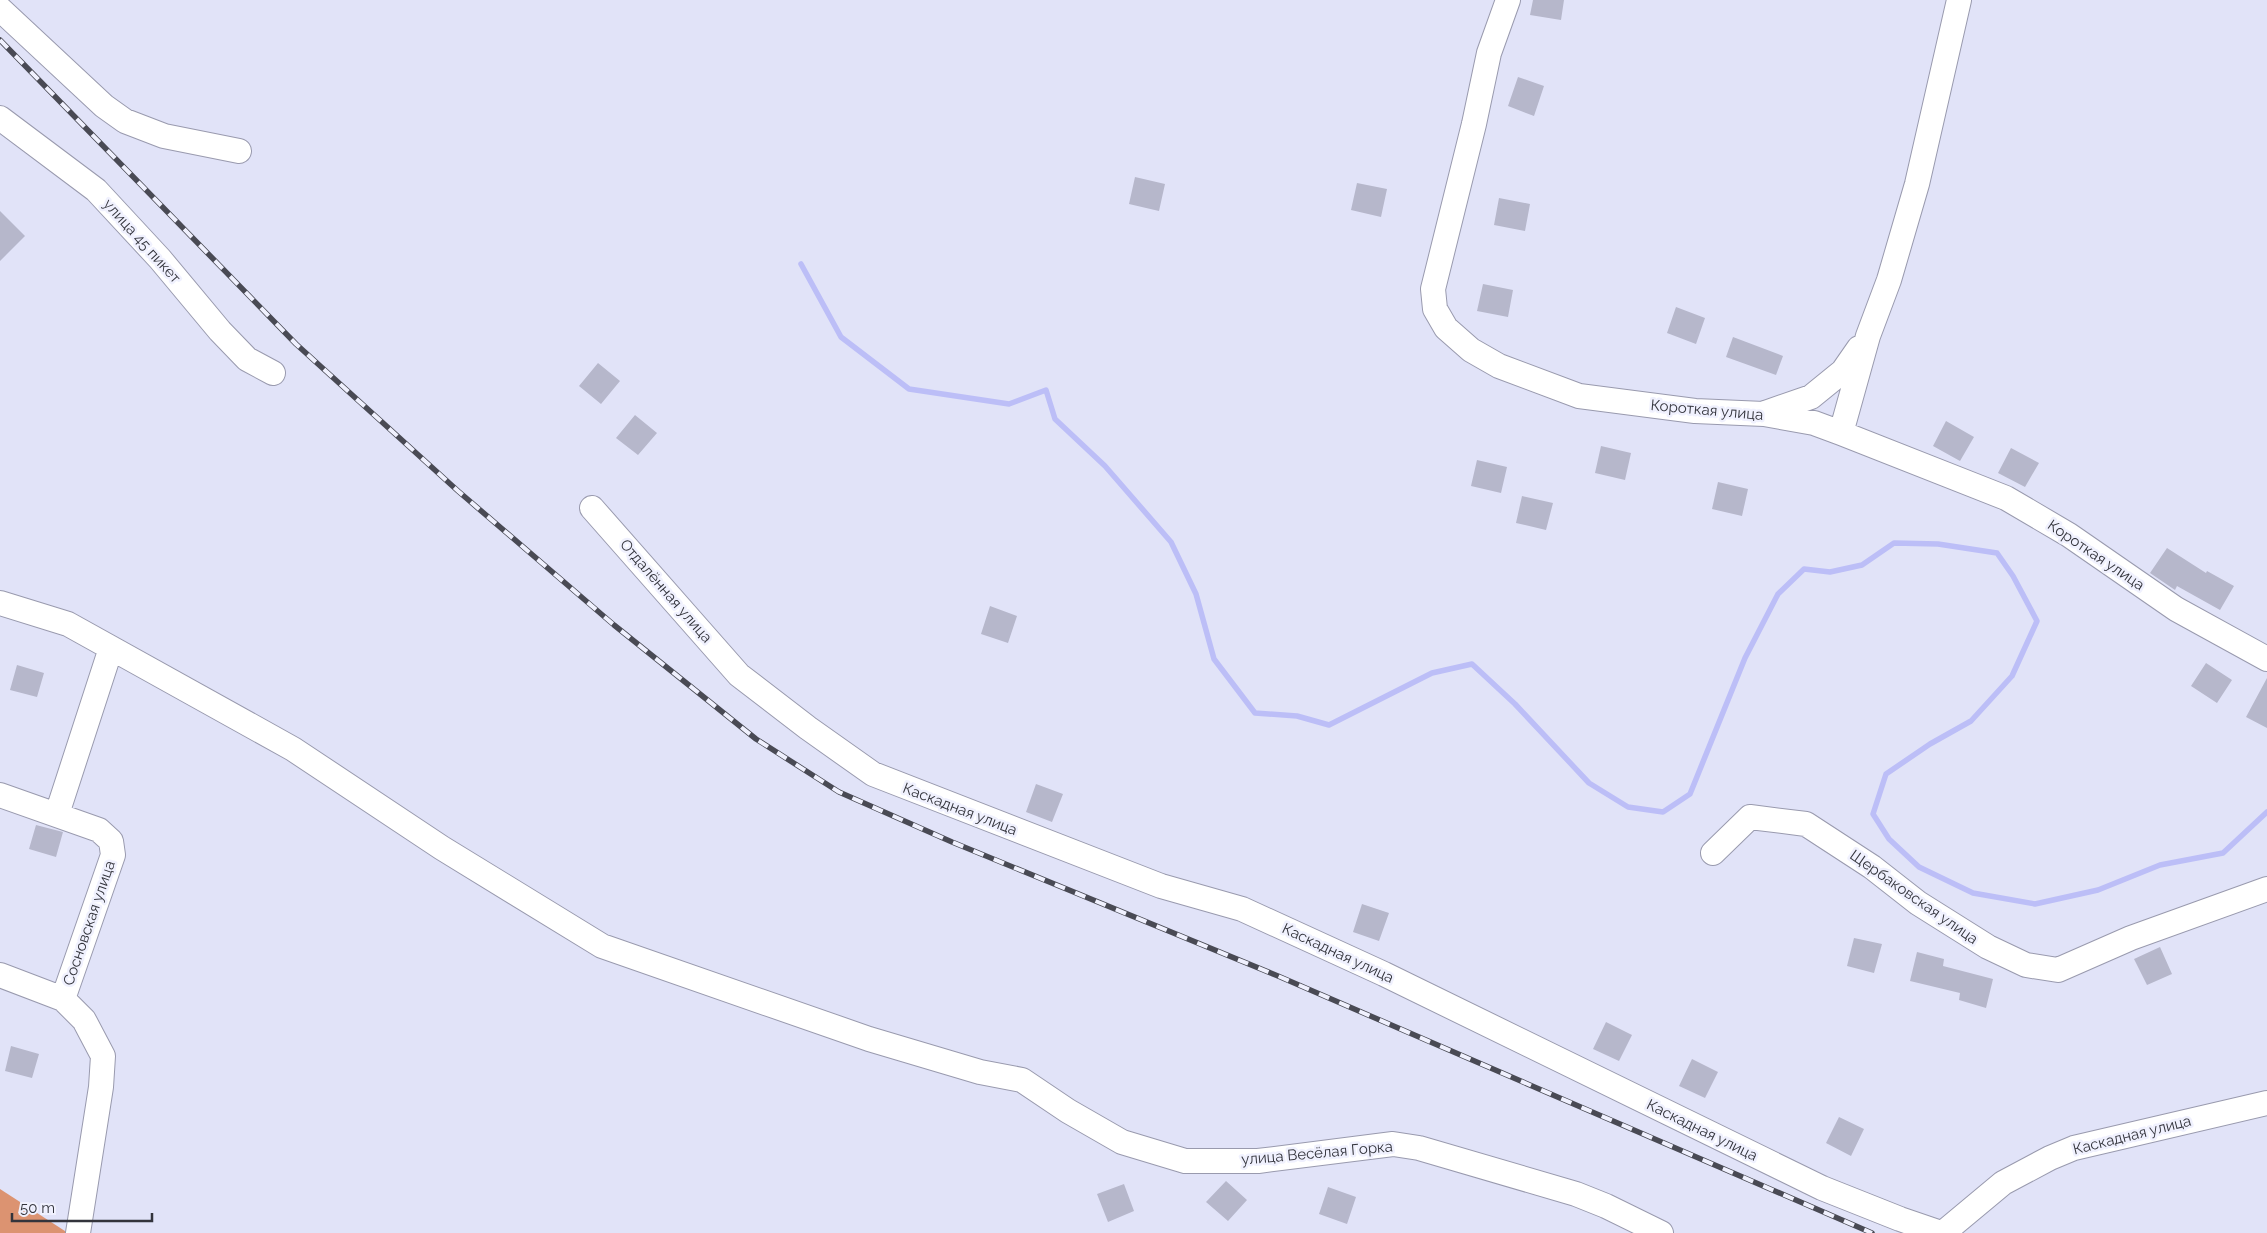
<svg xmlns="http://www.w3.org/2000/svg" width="2267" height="1233" font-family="Raleway,sans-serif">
  <rect width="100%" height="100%" fill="#e1e3f8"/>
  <path fill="#dc9371" d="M0,1189L68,1233H0Z"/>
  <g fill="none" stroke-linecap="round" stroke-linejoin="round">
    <path stroke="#bcbef7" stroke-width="5.5" d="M801,264L841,337L909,389L1009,404L1046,390L1055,419L1105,466L1171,542L1196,594L1214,659L1255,713L1297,716L1329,725L1432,673L1472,664L1515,704L1589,783L1628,807L1663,812L1690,794L1745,658L1778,594L1804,569L1830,572L1862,565L1894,543L1938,544L1997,553L2013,576L2037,621L2012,676L1971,721L1930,744L1886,774L1873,814L1889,839L1919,867L1973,893L2035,904L2098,890L2160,865L2223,853L2267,812"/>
  </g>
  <path fill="#b6b7cb" d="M1533,0H1564L1561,20L1530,15Z
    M1518,77L1544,86L1534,116L1508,106Z
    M1135,177L1165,184L1159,211L1129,204Z
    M1357,183L1387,189L1381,217L1351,210Z
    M1499,198L1530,204L1525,231L1494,225Z
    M0,211L25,236L0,261Z
    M1483,284L1513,290L1508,317L1477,311Z
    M1676,307L1705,318L1696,344L1667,333Z
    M1733,337L1783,356L1776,375L1726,357Z
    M598,363L620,381L601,404L579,386Z
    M635,415L657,433L638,455L616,438Z
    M1946,421L1974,437L1960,461L1933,446Z
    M1601,446L1631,453L1625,480L1595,473Z
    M2011,448L2039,463L2025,487L1998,473Z
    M1477,460L1507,467L1501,493L1471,486Z
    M1718,482L1748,489L1742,516L1712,509Z
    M1522,496L1553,503L1546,530L1516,523Z
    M2167,548L2206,573L2207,571L2234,586L2220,610L2177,586L2175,590L2150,573Z
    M990,606L1017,616L1008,643L981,634Z
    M2206,663L2232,680L2217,703L2191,686Z
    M17,665L44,673L37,697L10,690Z
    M2267,678V728L2246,717Z
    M1036,784L1063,794L1052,822L1026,812Z
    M36,825L63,832L56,857L29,849Z
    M1362,904L1389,913L1379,941L1353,932Z
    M1854,938L1882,944L1874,973L1847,966Z
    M2160,947L2172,974L2147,985L2134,959Z
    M1917,952L1944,959L1943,966L1993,979L1986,1008L1959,1000L1960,993L1910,981Z
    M1606,1022L1632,1035L1619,1061L1593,1049Z
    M11,1046L39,1054L32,1078L5,1071Z
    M1692,1059L1718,1072L1705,1098L1679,1086Z
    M1839,1117L1864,1129L1851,1156L1826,1143Z
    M1226,1181L1247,1200L1228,1221L1206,1202Z
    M1124,1184L1134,1211L1108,1222L1097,1194Z
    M1328,1187L1356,1197L1347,1224L1319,1214Z"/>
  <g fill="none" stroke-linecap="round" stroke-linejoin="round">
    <defs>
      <path id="minor" d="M1508,0L1489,53L1474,124L1433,289L1435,309L1446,328L1471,350L1499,366L1579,396L1695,411L1764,414L1814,423L1841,433L2006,498L2069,535L2176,609L2267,659
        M0,9L104,106L125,121L164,136L239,151
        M0,118L96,190L160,259L220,331L247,359L273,373
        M1765,413L1811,397L1843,371L1859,348
        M1841,433L1868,336L1889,280L1917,184L1959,0
        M592,508L739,675L808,728L873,774L1161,886L1242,909L1384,974L1822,1188L1900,1219L1941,1233
        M0,603L68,624L293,749L442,848L602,946L869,1039L980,1072L1022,1080L1068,1111L1122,1142L1185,1161H1258L1393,1144L1419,1148L1576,1194L1606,1206L1661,1233
        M0,795L99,830L111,841L113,855L63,999L0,975
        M57,814L111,648
        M1713,853L1750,817L1806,824L1872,867L1918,903L1988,947L2026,965L2058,970L2131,938L2267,889
        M63,999L84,1020L103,1056L101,1087L78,1233
        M1943,1233L2003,1183L2050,1158L2074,1148L2267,1103"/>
    </defs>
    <use href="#minor" stroke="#999aae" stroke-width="26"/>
    <use href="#minor" stroke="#fff" stroke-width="24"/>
    <defs>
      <path id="rail" d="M0,40L296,344L458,491L614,625L756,739L839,792L952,842L1278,976L1872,1233"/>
    </defs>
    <use href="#rail" stroke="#494a54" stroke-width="5.5"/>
    <use href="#rail" stroke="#f0f1fe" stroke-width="4" stroke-dasharray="11" stroke-linecap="butt"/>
  </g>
  <g text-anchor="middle" stroke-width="5" stroke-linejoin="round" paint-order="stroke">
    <g font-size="15" fill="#33343c" stroke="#f0f1fe">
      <text transform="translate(142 241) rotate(48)" y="5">улица 45 пикет</text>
      <text transform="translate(1707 410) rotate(5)" y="5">Короткая улица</text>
      <text transform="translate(2096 555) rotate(34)" y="5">Короткая улица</text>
      <text transform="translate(666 591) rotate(49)" y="5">Отдалённая улица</text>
      <text transform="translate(960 809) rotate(21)" y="5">Каскадная улица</text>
      <text transform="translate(1914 897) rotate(35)" y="5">Щербаковская улица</text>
      <text transform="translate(89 923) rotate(-71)" y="5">Сосновская улица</text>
      <text transform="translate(1338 953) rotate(25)" y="5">Каскадная улица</text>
      <text transform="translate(1702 1130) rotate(26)" y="5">Каскадная улица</text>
      <text transform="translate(2132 1135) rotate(-14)" y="5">Каскадная улица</text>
      <text transform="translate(1317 1153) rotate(-5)" y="5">улица Весёлая Горка</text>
    </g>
  </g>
  <path d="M12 1213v8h140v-8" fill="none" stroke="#33343c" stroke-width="2.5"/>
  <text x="20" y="1213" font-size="15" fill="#33343c" stroke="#f0f1fe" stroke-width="4" paint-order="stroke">50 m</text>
</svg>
